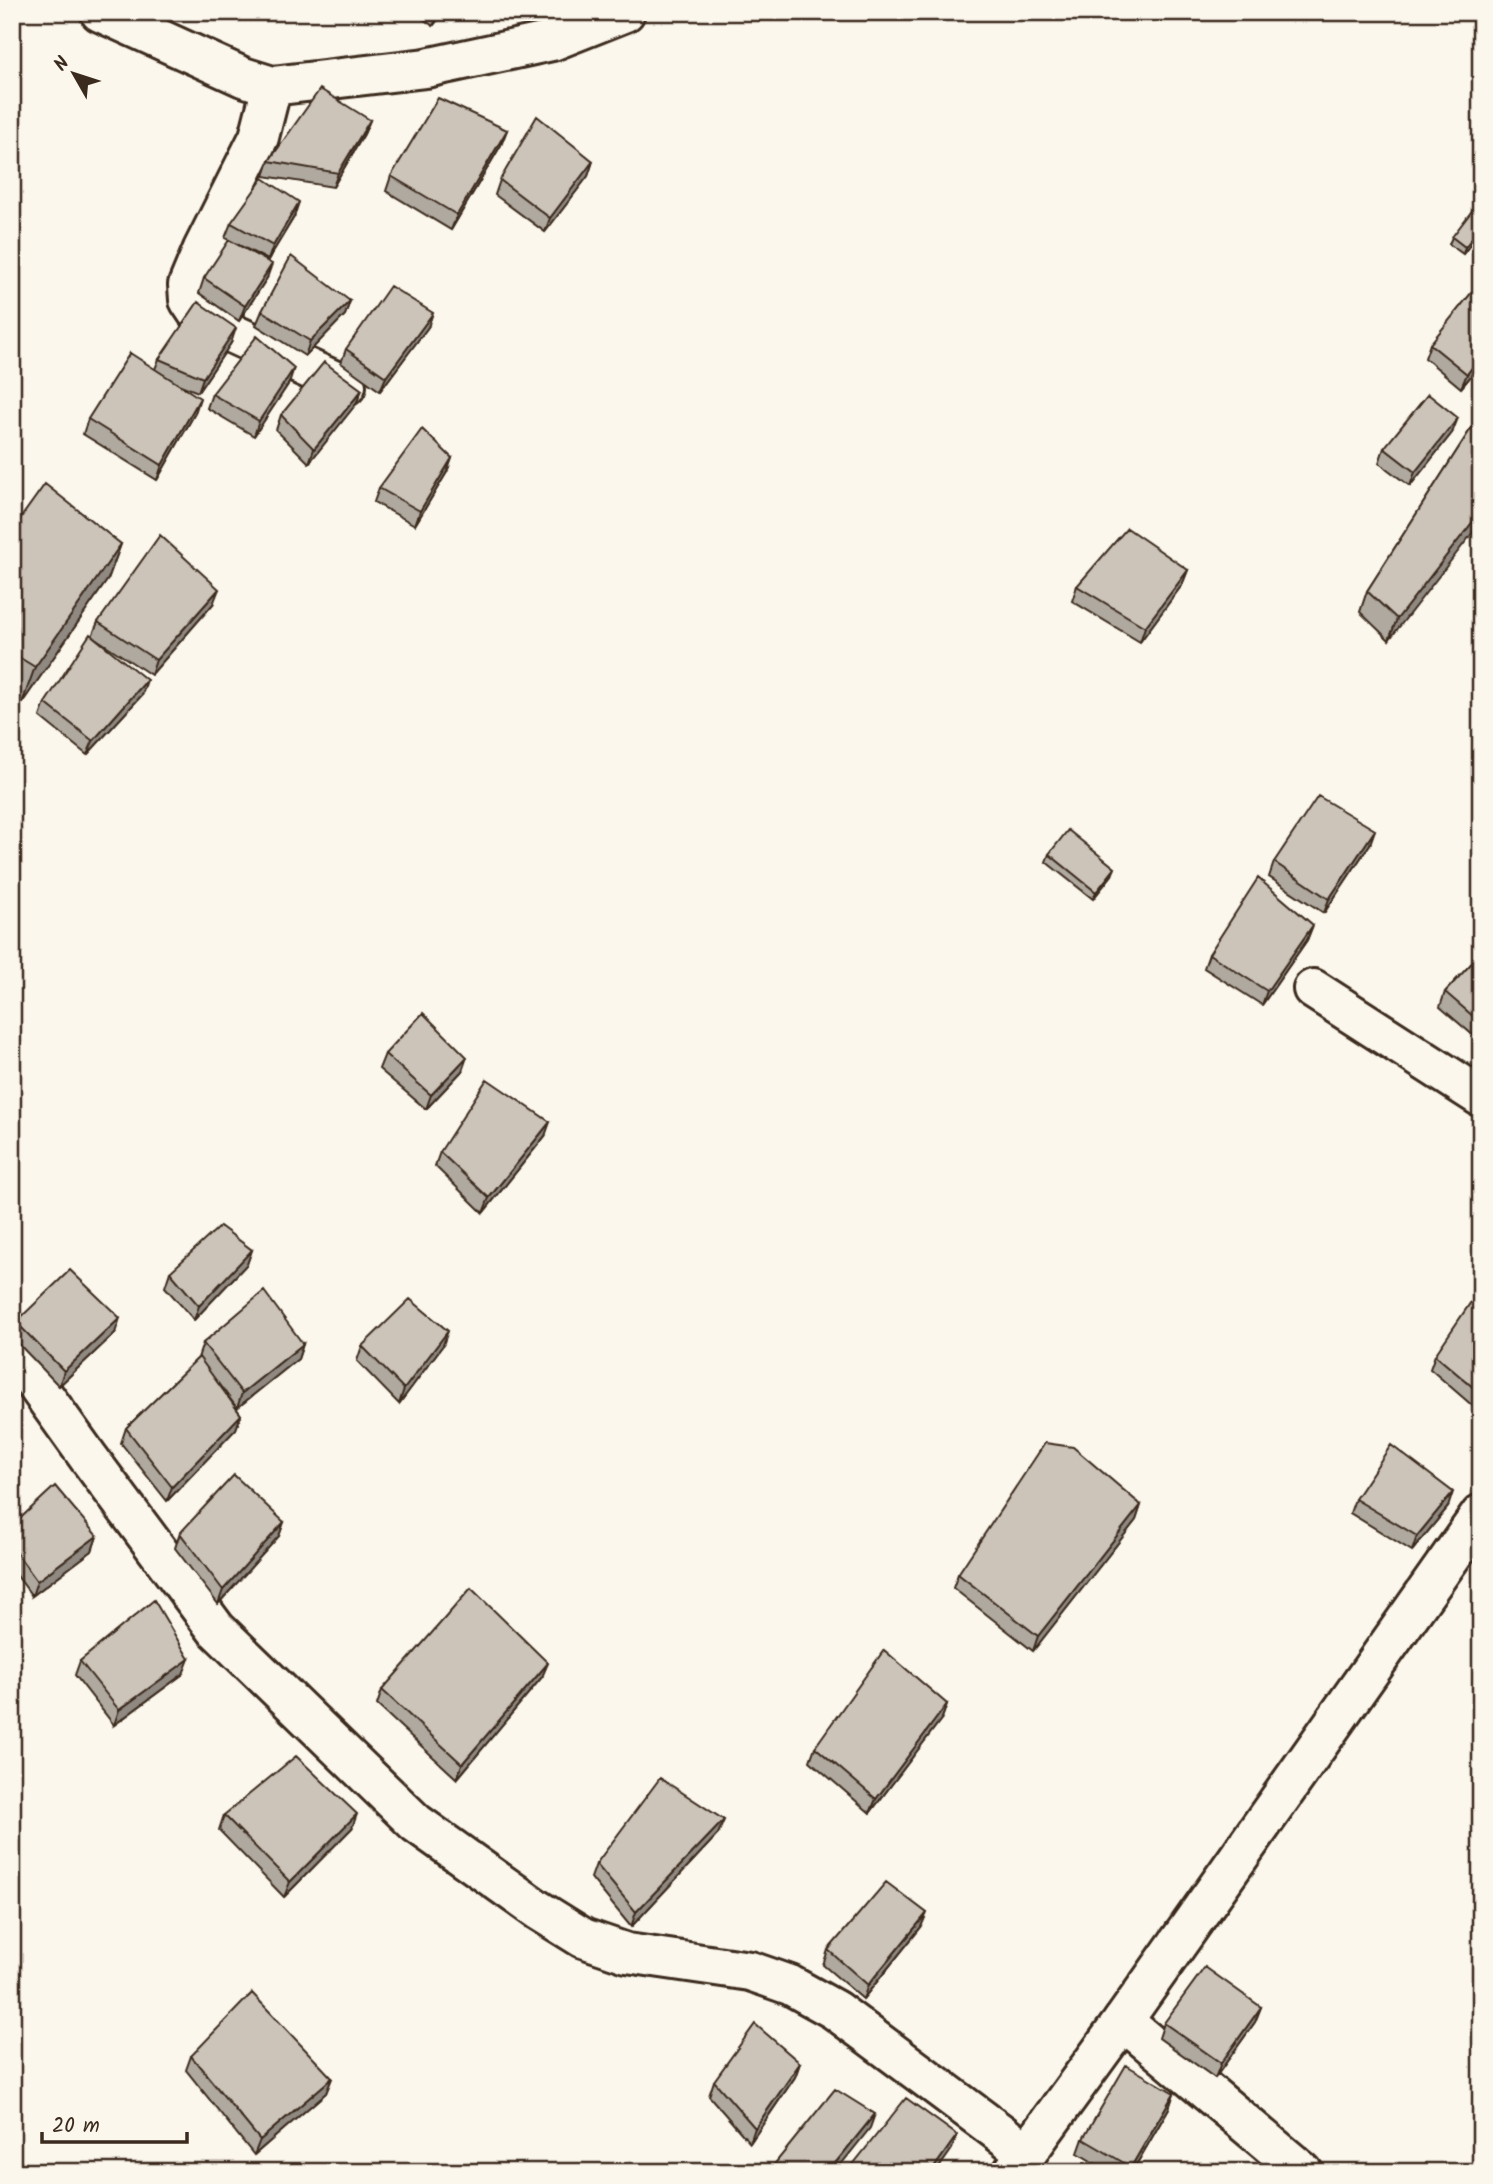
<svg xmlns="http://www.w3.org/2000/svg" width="1493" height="2184" font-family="Kalam,sans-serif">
  <rect width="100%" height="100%" fill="#fbf7ec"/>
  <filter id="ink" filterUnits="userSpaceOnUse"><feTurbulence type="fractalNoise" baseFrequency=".0143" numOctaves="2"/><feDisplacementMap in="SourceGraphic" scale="14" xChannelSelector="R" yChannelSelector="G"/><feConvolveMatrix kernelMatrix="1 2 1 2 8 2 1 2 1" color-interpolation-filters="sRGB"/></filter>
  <g filter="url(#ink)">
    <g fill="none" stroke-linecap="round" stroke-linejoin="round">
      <defs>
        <path id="street" d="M100,12L243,77L272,86L426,68L552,41L625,12
          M272,86L259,137L203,249L188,285L189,300L197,312L218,327L346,386
          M1313,989L1481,1097
          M12,1351L88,1457L216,1629L416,1823L538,1910L583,1938L627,1953L750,1971L790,1985L835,2010L1027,2153
          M1123,2021L1303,2172"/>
        <path id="secondary" d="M1013,2172L1123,2021L1481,1514"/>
      </defs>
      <use href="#street" stroke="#3b2a1e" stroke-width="44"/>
      <use href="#secondary" stroke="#3b2a1e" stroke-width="44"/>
      <use href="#street" stroke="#fbf7ec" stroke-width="38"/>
      <use href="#secondary" stroke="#fbf7ec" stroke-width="38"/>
    </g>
    <path fill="#afa99f" stroke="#3b2a1e" stroke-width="2" d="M414,12H444L433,26Z
      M370,120L364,134L333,187L264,176L269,161Z
      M507,130L501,145L451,230L386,191L391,176Z
      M593,161L588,176L545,232L495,195L500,180Z
      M294,217L268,260L225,238L231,223Z
      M1481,230L1463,254L1449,244L1452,237Z
      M204,278H267L239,321L199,293Z
      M350,301L345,315L305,356L256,325L262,311Z
      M428,327L380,391L341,363L346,349Z
      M231,343L198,392L178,384L195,413L157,480L83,434L88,419L155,369L159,359Z
      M1430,344L1481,364L1461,388L1425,358Z
      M289,383L254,436L207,408L212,394Z
      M356,404L309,463L276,430L281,415Z
      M1481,413L1389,640L1360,612L1367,591Z
      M1452,433L1410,486L1379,463L1384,448Z
      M452,458L447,472L415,525L374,502L379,488Z
      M12,530L121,544L108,579L22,703L12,697Z
      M1188,570L1182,585L1140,642L1072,601L1077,586Z
      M213,604L151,675L92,636L98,622Z
      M142,695L87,755L40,717L45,703Z
      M1370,844L1324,913L1269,877L1274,862Z
      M1049,854L1112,875L1093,899L1046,862Z
      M1313,925L1307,940L1262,1005L1204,968L1209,954Z
      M1481,953V1042L1440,1007L1445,992Z
      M385,1054L462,1071L426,1109L379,1069Z
      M545,1136L483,1213L435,1166L440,1152Z
      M252,1250L247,1264L194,1320L165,1287L170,1272Z
      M1481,1300V1413L1430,1369L1435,1355Z
      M16,1322L115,1333L59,1386L12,1337V1333Z
      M203,1343L303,1344L298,1359L237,1408L222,1388L241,1415L236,1429L167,1501L121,1443L126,1428L198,1358Z
      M443,1345L399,1404L357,1361L362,1346Z
      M1355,1499L1448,1507L1412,1551L1350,1513Z
      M1141,1505L1136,1520L1033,1651L953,1588L958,1574Z
      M284,1522L279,1536L218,1604L175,1548L180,1533Z
      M12,1526L97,1536L92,1551L32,1596L12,1569Z
      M80,1661L183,1674L114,1725L75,1675Z
      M542,1677L457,1779L377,1705L382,1690Z
      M947,1704L942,1718L870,1813L810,1761L815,1747Z
      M224,1815L352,1828L284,1897L219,1830Z
      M718,1834L631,1927L591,1878L596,1864Z
      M921,1927L863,1999L823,1965L828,1950Z
      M1261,2007L1255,2022L1215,2078L1159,2038L1164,2023Z
      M191,2056L332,2078L326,2093L254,2155L186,2070Z
      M800,2063L795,2077L750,2143L709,2096L714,2081Z
      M1174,2093L1169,2108L1132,2172H1109L1078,2153L1083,2139Z"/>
    <path fill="#8f8982" stroke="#3b2a1e" stroke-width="2" d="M439,12H444L433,26Z
      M370,120L364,134L333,187L338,173Z
      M507,130L501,145L451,230L457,215Z
      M593,161L588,176L545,232L550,218Z
      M299,202L294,217L268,260L273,246Z
      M1481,226V230L1463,254L1465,247Z
      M272,264L267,278L239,321L245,306Z
      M350,301L345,315L305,356L310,341Z
      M433,313L428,327L380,391L386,377Z
      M236,328L231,343L198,392L203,378Z
      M1481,356V364L1461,388L1467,374Z
      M294,368L289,383L254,436L259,421Z
      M362,390L356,404L309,463L314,449Z
      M200,398L195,413L157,480L162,465Z
      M1458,418L1452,433L1410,486L1415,472Z
      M452,458L447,472L415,525L420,511Z
      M1481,511V522L1389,640L1397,619Z
      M121,544L108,579L22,703L35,667Z
      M1188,570L1182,585L1140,642L1145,627Z
      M219,589L213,604L151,675L156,660Z
      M147,680L142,695L87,755L93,741Z
      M1375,830L1370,844L1324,913L1329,899Z
      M1115,868L1112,875L1093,899L1096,892Z
      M1313,925L1307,940L1262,1005L1267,991Z
      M467,1057L462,1071L426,1109L431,1095Z
      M550,1122L545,1136L483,1213L489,1198Z
      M252,1250L247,1264L194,1320L199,1306Z
      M120,1318L115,1333L59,1386L64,1371Z
      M448,1331L443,1345L399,1404L404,1389Z
      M303,1344L298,1359L237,1408L242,1393Z
      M241,1415L236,1429L167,1501L172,1487Z
      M1453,1492L1448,1507L1412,1551L1417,1536Z
      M1141,1505L1136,1520L1033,1651L1038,1636Z
      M284,1522L279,1536L218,1604L223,1590Z
      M97,1536L92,1551L32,1596L37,1581Z
      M189,1659L183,1674L114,1725L119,1710Z
      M548,1663L542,1677L457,1779L462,1764Z
      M947,1704L942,1718L870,1813L876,1799Z
      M357,1814L352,1828L284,1897L290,1882Z
      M724,1820L718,1834L631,1927L636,1912Z
      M927,1913L921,1927L863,1999L868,1985Z
      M1261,2007L1255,2022L1215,2078L1221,2063Z
      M800,2063L795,2077L750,2143L755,2128Z
      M332,2078L326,2093L254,2155L260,2140Z
      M1174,2093L1169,2108L1132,2172H1130L1131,2167Z
      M875,2114L870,2128L835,2172H828Z
      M957,2135L952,2149L936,2172H931Z"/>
    <path fill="#ccc4b9" stroke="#3b2a1e" stroke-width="2" d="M320,89L370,120L338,173L269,161Z
      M438,98L507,130L457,215L391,176Z
      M537,116L593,161L550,218L500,180Z
      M263,178L299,202L273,246L231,223Z
      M1481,199V226L1465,247L1452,237Z
      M229,240L272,264L245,306L204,278Z
      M291,256L350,301L310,341L262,311Z
      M390,286L433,313L386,377L346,349Z
      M1472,292L1481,299V356L1467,374L1430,344Z
      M198,302L236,328L203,378L159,359Z
      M257,336L294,368L259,421L212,394Z
      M130,353L200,398L162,465L88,419Z
      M324,362L362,390L314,449L281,415Z
      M1428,394L1458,418L1415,472L1384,448Z
      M1481,413V511L1397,619L1367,591Z
      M422,429L452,458L420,511L379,488Z
      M45,484L121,544L35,667L12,653V530Z
      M1127,528L1188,570L1145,627L1077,586Z
      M160,535L219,589L156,660L98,622Z
      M90,634L147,680L93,741L45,703Z
      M1318,796L1375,830L1329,899L1274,862Z
      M1068,830L1115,868L1096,892L1049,854Z
      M1258,878L1313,925L1267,991L1209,954Z
      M1481,953V1023L1445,992Z
      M423,1013L467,1057L431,1095L385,1054Z
      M487,1079L550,1122L489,1198L440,1152Z
      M220,1226L252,1250L199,1306L170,1272Z
      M70,1270L120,1318L64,1371L16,1322Z
      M264,1291L303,1344L242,1393L203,1343Z
      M1475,1296L1481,1300V1394L1435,1355Z
      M410,1299L448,1331L404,1389L362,1346Z
      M199,1357L241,1415L172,1487L126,1428Z
      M1045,1443L1073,1447L1141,1505L1038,1636L958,1574Z
      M1391,1445L1453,1492L1417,1536L1355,1499Z
      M234,1475L284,1522L223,1590L180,1533Z
      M55,1486L97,1536L37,1581L12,1547V1526Z
      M471,1588L548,1663L462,1764L382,1690Z
      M154,1600L189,1659L119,1710L80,1661Z
      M884,1650L947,1704L876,1799L815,1747Z
      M296,1756L357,1814L290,1882L224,1815Z
      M660,1778L724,1820L636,1912L596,1864Z
      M886,1882L927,1913L868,1985L828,1950Z
      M1205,1967L1261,2007L1221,2063L1164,2023Z
      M252,1993L332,2078L260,2140L191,2056Z
      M755,2024L800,2063L755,2128L714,2081Z
      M1126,2065L1174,2093L1131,2167L1083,2139Z
      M835,2089L875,2114L828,2172H768Z
      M906,2098L957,2135L931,2172H847Z
      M1206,2164L1214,2172H1200Z"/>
  </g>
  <rect width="1493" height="2184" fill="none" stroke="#fbf7ec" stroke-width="42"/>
  <rect x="21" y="21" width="1451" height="2142" fill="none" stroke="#3b2a1e" stroke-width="2.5" filter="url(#ink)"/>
  <g transform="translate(74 74) rotate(309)" stroke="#fbf7ec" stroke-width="5" paint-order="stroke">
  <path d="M0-5L12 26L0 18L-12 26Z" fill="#3b2a1e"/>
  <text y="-10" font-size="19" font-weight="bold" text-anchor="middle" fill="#3b2a1e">N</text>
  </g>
  <path d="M42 2132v10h145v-10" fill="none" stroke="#3b2a1e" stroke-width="3.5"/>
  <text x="52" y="2132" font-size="21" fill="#3b2a1e" stroke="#fbf7ec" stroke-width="5" paint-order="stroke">20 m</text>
</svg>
